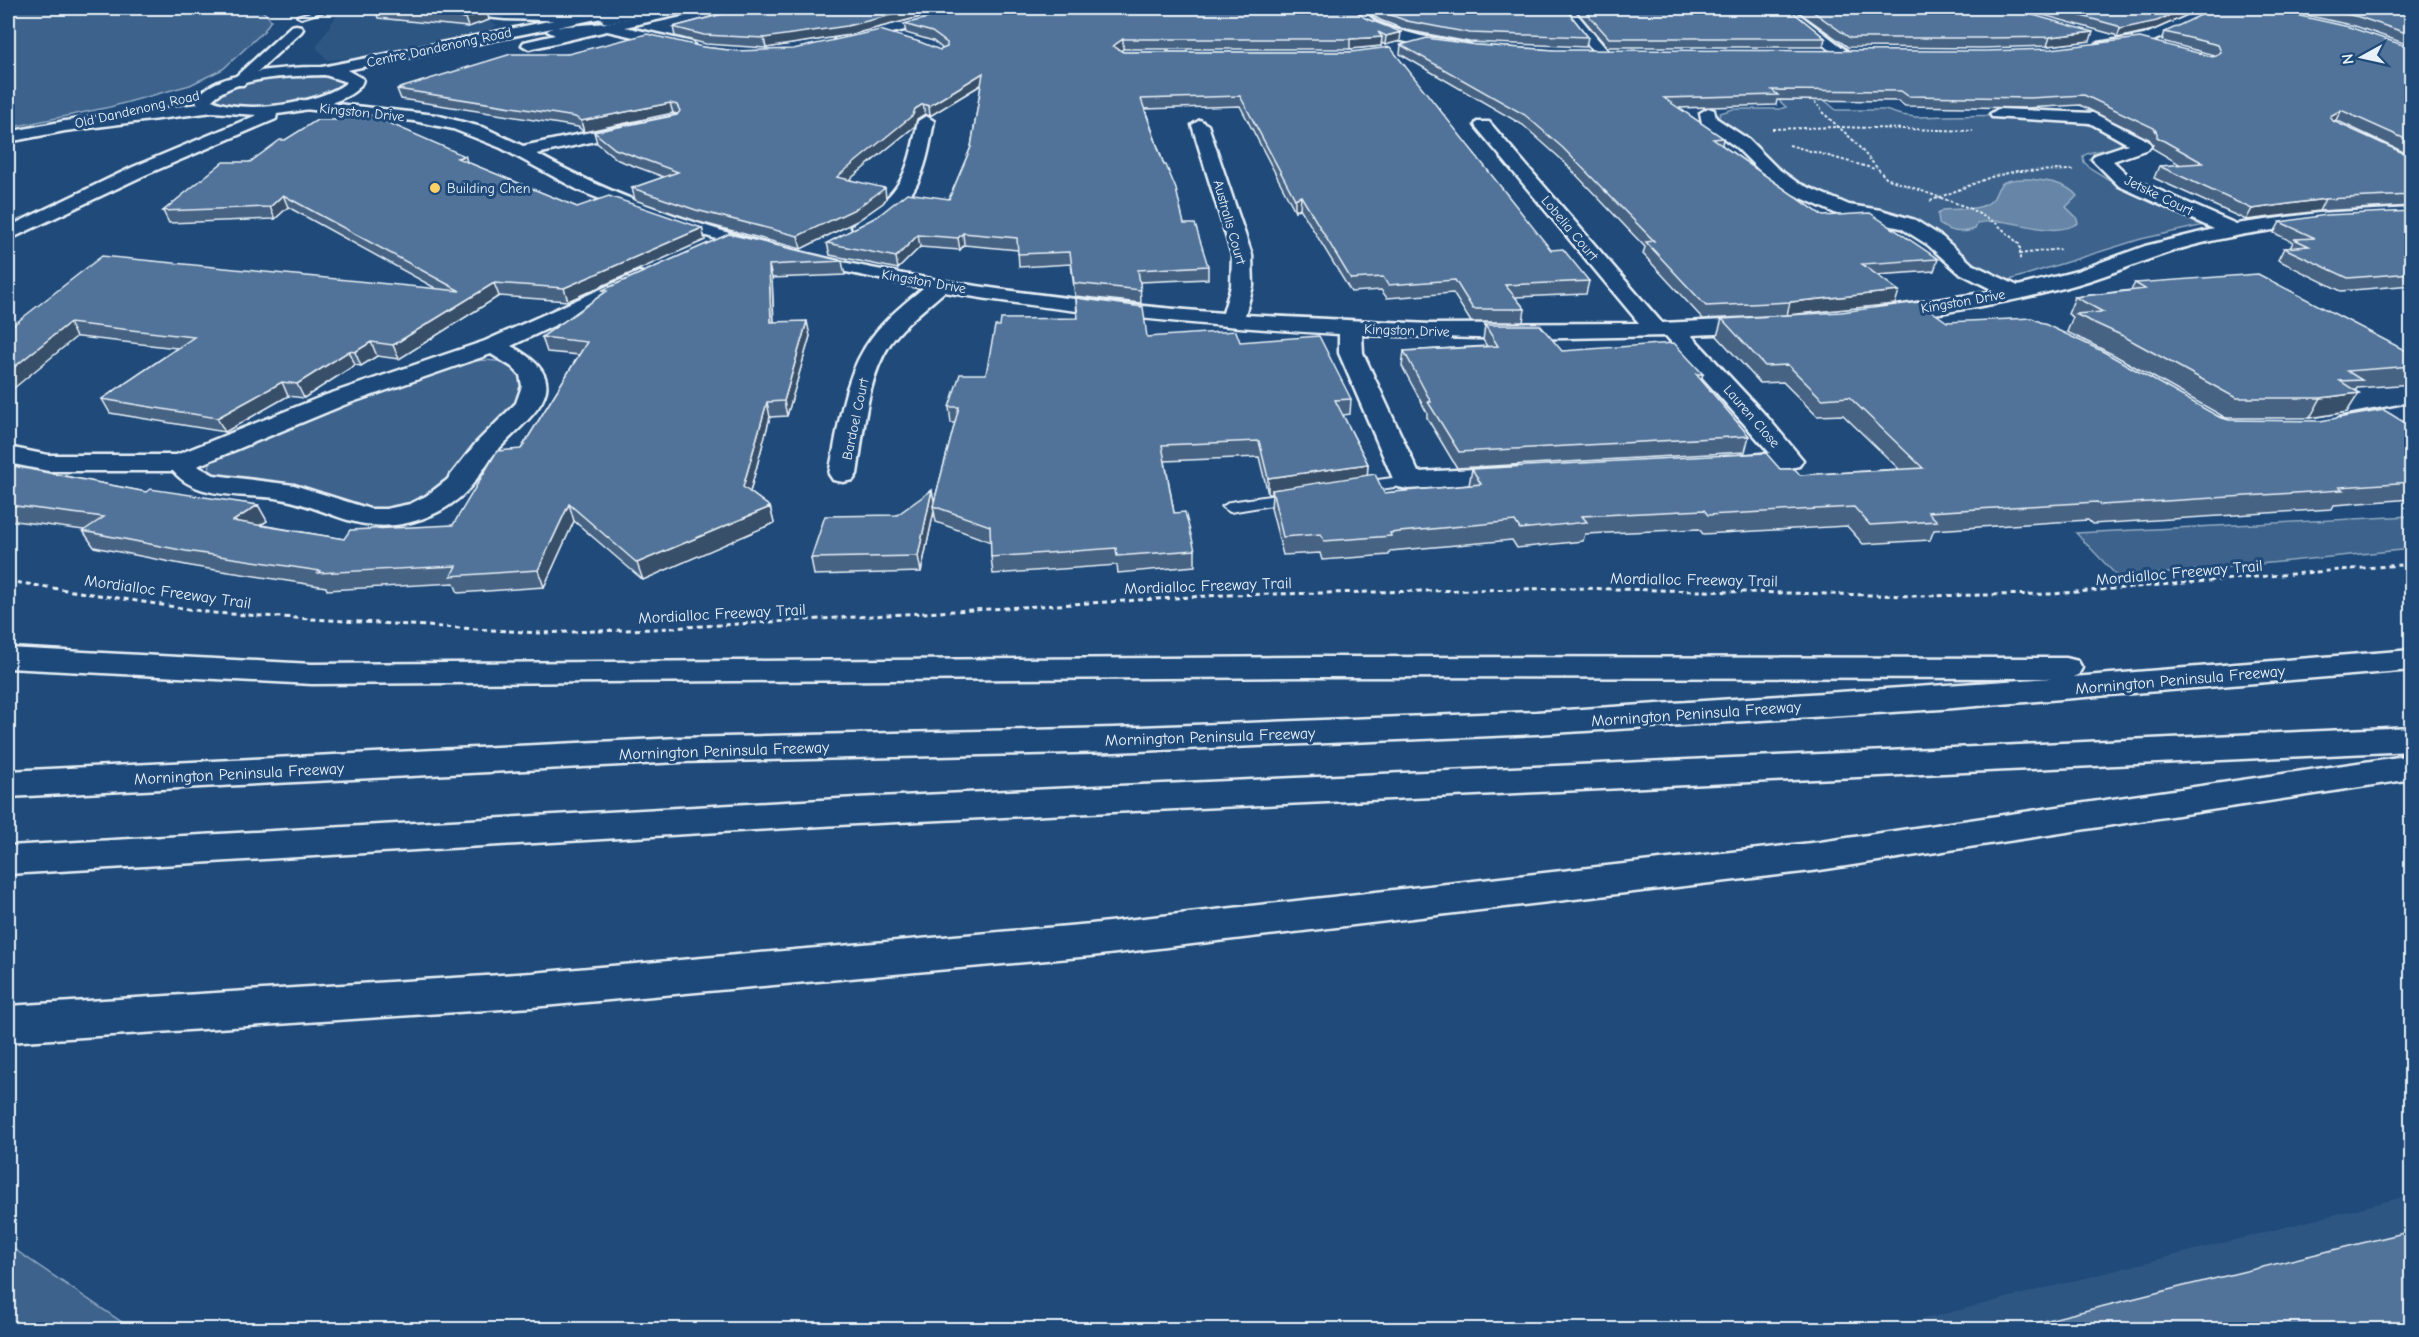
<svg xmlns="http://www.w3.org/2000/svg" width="2419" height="1337" font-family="'Comic Neue',sans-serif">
  <rect width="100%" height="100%" fill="#1f4a7a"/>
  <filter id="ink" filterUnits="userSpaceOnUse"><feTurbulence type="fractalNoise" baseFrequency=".0167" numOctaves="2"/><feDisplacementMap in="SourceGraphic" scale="12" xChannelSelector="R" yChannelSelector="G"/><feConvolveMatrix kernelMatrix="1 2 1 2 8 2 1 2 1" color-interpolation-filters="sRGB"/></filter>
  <g filter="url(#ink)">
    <path fill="#2e5683" d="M354,8L490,21L497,25L490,30L409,48L361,57L328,60L316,47L338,13Z
      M2411,1195V1329H1885Z"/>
    <path fill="#3c628c" stroke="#92aac2" stroke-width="1.5" d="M8,8H260L271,20L264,31L223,69L190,85L110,107L8,128Z
      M1735,60H1779L1836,110H1885L1901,115L1916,117C1961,116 2095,107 2122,144C2111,152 2095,148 2083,156L2084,162L2090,168L2131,193L2204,225L2141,239L2003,282L1965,261L1939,236L1854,209L1802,187L1780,172L1762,152L1750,142L1718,120L1720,113L1733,109H1780L1786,107Z
      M322,75L342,80L343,84C324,106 246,112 219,102L217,98C242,73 290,76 322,75Z
      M484,360L508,362C524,379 528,382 519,405L441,490L410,507L376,511L312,490L286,484L226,477L214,474L209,469L210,462L219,454L337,403L466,362Z
      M2411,516V549L2119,578L2076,533Z
      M8,1245L132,1329H8Z"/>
    <path fill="#6685a7" stroke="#9ab0c7" stroke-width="1.5" d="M2029,179C2045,181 2066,182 2077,196L2066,207L2076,217L2078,223C2056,238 2021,222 1997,221C1991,221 1984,222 1978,223L1975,229C1962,234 1950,232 1939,224L1938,214L1943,210C1956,208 1972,211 1985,205C2006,195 1985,178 2029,179Z"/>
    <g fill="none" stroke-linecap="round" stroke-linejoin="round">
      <defs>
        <path id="lane" d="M324,8H335L301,18L297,16Z
          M1408,476L1414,478L1416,481L1414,484L1354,493L1346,488L1354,483Z
          M1296,492L1302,494L1304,497L1302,500L1230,512L1222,507L1230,502Z"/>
        <path id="street" d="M427,8H468L580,13L587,17L580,21L505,19L433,12Z
          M678,8H699L698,11L625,27L692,42L694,45L692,48L687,49L607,31L529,49L522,45L524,42L555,35L547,31L554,27L607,23Z
          M962,8H979L964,16L841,45L834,41L836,38Z
          M1345,8H1358L1376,22L1391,28L1421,36L1466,43L1473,47L1466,51C1427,46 1370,42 1345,8Z
          M1560,8H1572L1607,50L1609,53L1607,56H1597Z
          M1778,8H1791L1851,54L1844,58L1839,57Z
          M2227,8H2250L2249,11L2198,21L2153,41L2099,51L2092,47L2099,43L2144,35L2189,15Z
          M301,100L436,115L485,128L523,146L639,122L645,124L647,127L645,130L537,154C731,263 1002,295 1223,313L1231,286L1232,255L1192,125L1200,120L1208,125L1252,255L1253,286L1245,315L1430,324L1639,323L1477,128L1475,125L1477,122H1489L1662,323L1765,318L1773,320L1776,325L1773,330L1765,332L1691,335L1768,418L1803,460L1799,466L1790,468L1730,472L1721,470L1717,464L1721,458L1770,453L1666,336L1514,339L1362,335L1363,353L1418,472L1514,467L1524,469L1528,475L1524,481L1514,483L1408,489L1398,487L1394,481L1339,353V334C1207,326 1075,314 944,292C926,308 904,324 890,344C866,380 864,432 857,474L853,480L843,482L833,480L829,474C839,428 843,375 872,337C886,318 905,303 923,288L793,261L658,222L580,191L501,148L453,129L414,121L295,108L293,105Z
          M1708,108L1714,110L1716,118L1748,139L1777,168L1798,183L1849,205L1881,210L1915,220L1942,237L1972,264L2018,286L2077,271L2145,246L2214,229L2119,186L2092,159L2095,155L2128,144L2090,123L1992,117L1990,114L1998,109L2093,113L2148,141L2151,145L2148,149L2113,161L2131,178L2236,224L2318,213L2412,208V220C2339,222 2265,227 2194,245C2154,255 2117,273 2078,284C2015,302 1950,312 1885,321L1877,319L1874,314L1877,309L1995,291L1958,272L1928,245L1901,228L1837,214L1786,191L1765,176L1736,147L1702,123L1700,113Z
          M926,116L934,121C926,166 921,196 880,224C871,229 866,234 855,231L852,227L855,223C903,191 907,176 918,121Z
          M639,272L646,274L650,278L646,282L511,346C582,384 530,415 496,452C487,462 481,474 472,485C455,506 429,519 402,524C353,533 321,504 275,498C242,494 196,499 173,471H48L8,463V447L48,455H176L326,395L485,341ZM491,354L512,367L520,375L522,386L516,403L476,443L447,480L426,496L410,504L386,509H370L294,485L214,475L197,466L344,405Z
          M2412,404V419L2348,431L2339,428L2335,423L2339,418Z"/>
        <path id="secondary" d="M296,25L301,26L303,29L301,32L243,85H233L230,82L233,79L291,26Z"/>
        <path id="primary" d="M613,8H636L635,10L668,8L662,12L608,23L603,22L602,18L347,70L363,79C360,102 296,112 277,114L276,119L145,175L8,240V227L133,167L257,115L213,112L65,131L8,142V132L65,121L198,104L196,102C207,70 293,67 322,67ZM325,75L347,82C321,104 244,115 212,100C235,76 294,76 325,75Z"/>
        <path id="highway" d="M8,648L312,664L1310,657L2066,658L2078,661L2082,668L2078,675L2073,677L2412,650V670L1941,709L1536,734L1114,752L679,762L8,797V771L679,738L1114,728L1536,712L2051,678L1310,677L312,684L8,668Z
          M2412,727V751L856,824L8,874V846L856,798Z
          M2412,755V779L1820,870L1091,956L532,1007L8,1042V1006L532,973L1091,924L1820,842Z"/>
      </defs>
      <use href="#lane" stroke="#e8f1f8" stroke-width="4"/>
      <use href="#street" stroke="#e8f1f8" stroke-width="5"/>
      <use href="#secondary" stroke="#e8f1f8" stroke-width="5"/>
      <use href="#primary" stroke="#e8f1f8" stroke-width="5"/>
      <use href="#highway" stroke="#e8f1f8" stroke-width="5"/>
      <path stroke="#e8f1f8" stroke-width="1.5" stroke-dasharray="2 2" stroke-linecap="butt" d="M1810,96L1824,113"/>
      <path stroke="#e8f1f8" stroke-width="2" stroke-dasharray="3 2" stroke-linecap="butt" d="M1822,112L1852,139L1886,178L1969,208L1997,224L2020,245V261
        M1772,129L1838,127L1973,131
        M1789,145L1875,169
        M1930,201L1991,177L2017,171L2073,170
        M2019,254L2060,249"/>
      <path stroke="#e8f1f8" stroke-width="3" stroke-dasharray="5 4" stroke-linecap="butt" d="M8,581L214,613L541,633L653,629L1224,595L1573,588L1914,596L2053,594L2412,564"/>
      <use href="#lane" fill="#1f4a7a" fill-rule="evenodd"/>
      <use href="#street" fill="#1f4a7a" fill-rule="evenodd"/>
      <use href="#secondary" fill="#1f4a7a" fill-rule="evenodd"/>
      <use href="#primary" fill="#1f4a7a" fill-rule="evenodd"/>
      <use href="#highway" fill="#1f4a7a" fill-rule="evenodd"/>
    </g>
    <path fill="#466384" stroke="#e8f1f8" stroke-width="1.5" d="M696,8H955L849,35L766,48L706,44L675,36L673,27L714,16L698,13Z
      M1361,8H1565L1588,37L1586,47L1469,42L1406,30L1380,20Z
      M1574,8H1788L1825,38L1823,47H1607Z
      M1793,8H2008L2090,41L2047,46L1983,48L1848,47Z
      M2018,8H2217L2194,12L2153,30L2117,38L2115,35Z
      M2275,8H2412V46L2355,26Z
      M375,9L487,11L489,20L468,27L378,18Z
      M964,9L1365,18L1400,41L1385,45L1382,43L1381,46L1350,49H1123L1121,51L1123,52H1351L1551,250L1589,281L1586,294L1515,297L1525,309L1523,322H1471L1453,293L1387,298L1381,290L1351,292L1300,208L1295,211L1240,106L1145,109L1184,224L1208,266V279L1140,282L1141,303L1075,296L1071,264L1019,267L1018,250L964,245L960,250L920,247L898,269L830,255L827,243L949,199L971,147L981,85L930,116L925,114L917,119L915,126L849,179L886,199L883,203L857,221L801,249L699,222L635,200L632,188L664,177L618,160L597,143L594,132L677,114L673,113L584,132L578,127L401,99L397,89L568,54L703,47L737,51L940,50L943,49L933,41L906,33L904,24Z
      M2165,32L2412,48V156L2336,120L2333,121L2412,157V206L2319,211L2246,220L2154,178L2159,166L2181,165L2152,148L2153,144L2149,139L2080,105L2026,108L1905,106L1898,101L1777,100L1776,105L1679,108L1723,138L1722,145L1823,216L1938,259L1934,271L1877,275L1895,304L1787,315L1703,319L1643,254L1645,247L1561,159L1523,125L1400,54L1401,45H1477L1554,50L2213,57L2214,56V55L2162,41Z
      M285,140L465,156L467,162L577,207L702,228L705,240L568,301L499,296L399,359L377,356L361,366L355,365L304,398L288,396L225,432L110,413L102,399L177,348L8,329L437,289L288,207L275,219L169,223L163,211L250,162Z
      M2412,211V285L2341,291L2278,260L2284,248H2290L2293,242L2274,233L2280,222Z
      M729,234L842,261L845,275L772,278L774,322L810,336L787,416L770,417L750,492L770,507L774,523L643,580L574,521L544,587L458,593L454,583L327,590L326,587L196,567L94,547L83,531L84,530L8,520V465L146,492L258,505L267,521L261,525L344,539L453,525L521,449L579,355L547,352L542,337L604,293L603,290Z
      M2135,283L2412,354V384L2357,388L2347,412L2310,418H2226L2114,355L2067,332L2073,317L2068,314L2075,297L2131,290Z
      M1076,298L1147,337L1240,342L1351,399L1350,414L1343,415L1368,464L1367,475L1384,493L1469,485L1472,469H1780L1800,475L1899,469L1843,415L1817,416L1783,382L1760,383L1717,336L1722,319L1947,322L2229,420L2412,427V499L2334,505L2332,509L2092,524L2088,520L1934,530L1930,540L1863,544L1847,526L1703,534L1699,529L1585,534L1583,541L1517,548L1512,540L1390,551L1389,555L1322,560L1320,553L1283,555L1271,508L1272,494H1268L1259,457L1165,461L1174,513L1195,550V566L1118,573L1117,565L993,574L991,557V542L936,522L934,511L921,572L814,575L811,558L897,515L934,502L955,423H951L949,407L1077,318Z
      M1485,325L1562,351L1703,374L1701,380L1749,436L1745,452L1457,468L1427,418V413L1402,366L1404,351L1487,346L1483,340Z"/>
    <path fill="#39506b" stroke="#e8f1f8" stroke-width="1.5" d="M920,8H955L849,35L766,48L764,38Z
      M2187,8H2217L2194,12L2153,30L2117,38L2120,29Z
      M487,11L489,20L468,27L465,18Z
      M1401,32L1400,41L1385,45L1386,36Z
      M2093,32L2090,41L2047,46L2050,37Z
      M1382,37L1381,46L1350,49V39Z
      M1123,39V49L1114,56L1113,46Z
      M983,73L984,83L930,116L929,106Z
      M670,103L673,113L584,132L581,121Z
      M923,104L925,114L917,119L915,126L839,188L837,177L915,109Z
      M2341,110L2336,120L2325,127L2330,116Z
      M465,156L469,167L457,158Z
      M885,188L886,199L883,203L857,221L801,249L798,236Z
      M283,195L288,207L275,219L270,207Z
      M1301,196L1300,208L1295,211V199Z
      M2325,199L2319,211L2246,220L2252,209Z
      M702,228L705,240L568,301L564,288Z
      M963,233L964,245L960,250L958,238Z
      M918,235L920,247L898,269L896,257Z
      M769,265L772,278L774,336L771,322Z
      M494,283L499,296L399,359L393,345Z
      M1899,291L1895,304L1787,315L1790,302Z
      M807,321L810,336L787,416L784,401Z
      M69,323L76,337L8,393V372Z
      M371,342L377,356L361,366L355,352Z
      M349,351L355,365L304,398L297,384Z
      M282,382L288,396L225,432L217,418Z
      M2359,393L2347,412L2310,418L2321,398Z
      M767,402L770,417L747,503L743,487Z
      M1368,464L1367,480L1272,490V494H1268V478Z
      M932,490L935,506H933L934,511L921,572L918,556Z
      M569,504L574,521L544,587L538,570Z
      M258,505L267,521L242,537L233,521Z
      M770,507L774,523L643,580L637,563Z"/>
    <path fill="#517399" stroke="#e8f1f8" stroke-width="1.5" d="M375,8H451L487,11L465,18L375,9Z
      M712,8H920L847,26L764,38L704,35L673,27L734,11Z
      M967,8H1352L1365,18L1401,32L1386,36L1378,32L1382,37L1350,39H1123L1113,46L1123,52H1351L1390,47L1551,250L1563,249L1589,281L1505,285L1525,309H1473L1455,280L1388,285L1383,277L1351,279L1301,196L1295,199L1240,96L1141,99L1164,165H1166L1176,189L1184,224H1195L1208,266L1138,270L1141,290L1074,283L1070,252L1018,254L1017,238L963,233L958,238L918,235L896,257L827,243L878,216L907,193L949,199L971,147L983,73L929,106L923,104L915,109L913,115L837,177L885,188L881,191L855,209L798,236L696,210L632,188L678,172L615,149L594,132L677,115L680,111L677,105L670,103L581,121L575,117L397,89L511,54H568L647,34L703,47L737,51L793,49L880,30L920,42L940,50L947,47V43L932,32L904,24L964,9Z
      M1375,8H1565L1588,37L1470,33L1407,21L1380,11Z
      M1582,8H1788L1825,38H1609Z
      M1808,8H2008L2093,32L2050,37L1986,38H1850Z
      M2052,8H2187L2157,21L2120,29L2118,26Z
      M2237,8H2264L2349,27L2412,48V142L2341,110L2330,116L2333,121L2412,157V195L2325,199L2252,209L2159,166L2203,163L2157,137V133L2154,128L2084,95L2030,98L1908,96L1901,91L1772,90L1778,95L1664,98L1723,138L1713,139L1823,216L1870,213L1938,259L1862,264L1899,291L1790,302L1706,306L1646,242L1654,241L1563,148L1525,115L1401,45L1427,38L1477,45L1554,50L1986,51L2051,49L2140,38L2213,57L2221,52L2218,45L2165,32L2203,14Z
      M2317,8H2412V35L2359,17Z
      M359,110L465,156L457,158L577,207L609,196L702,228L564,288L494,283L393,345L371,342L355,352L349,351L297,384L282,382L217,418L102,399L194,337L69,323L8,372V329L102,256L460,291L283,195L270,207L163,211L223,162H250L280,140H285L317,120H336Z
      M2412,211V273L2348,278L2284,248L2309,246L2294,239L2315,238L2280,222L2326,215Z
      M729,234L842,261L769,265L771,322L807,321L784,401L767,402L743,487L770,507L637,563L569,504L538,570L451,576L456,566L318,573L320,571L186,551L83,531L104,517L8,505V465L146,492L150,489L258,505L233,521L344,539L350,530L453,525L497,451L521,449L587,342L542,337L607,291L603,290Z
      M2258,274L2412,354V366L2347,371L2362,380L2340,381L2359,393L2321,398H2236L2123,336L2075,314L2103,312L2075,297L2145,289L2135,283Z
      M1076,298L1143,307L1147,337L1236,331L1240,342L1319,336L1351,399L1335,400L1368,464L1268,478L1259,441L1162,445L1174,513L1185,512L1195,550L1117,556L1116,548L991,557L990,526L933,506L959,407H949L960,374H986L995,326H1000L1001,319L1078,318Z
      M1919,302L1947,322L2032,318L2104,352L2219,417L2229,420L2320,421L2384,410L2412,427V482L2339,487L2343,490L2101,505L2097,502L1928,512L1937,521L1870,525L1854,507L1708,515L1704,510L1582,516L1587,522L1520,529L1515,521L1390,533L1391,536L1324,541L1321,534L1283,537L1272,490L1375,474L1384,493L1481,484L1472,469L1766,453L1780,469H1795L1800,475L1923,468L1849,397L1822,399L1788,365L1765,366L1722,319L1841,312Z
      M1485,325H1540L1562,351L1674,343L1703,374H1696L1749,436L1459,452L1428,402H1431L1404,351L1498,346Z
      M932,490L918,556L811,558L825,516L897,515Z
      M2412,1231V1329H2012L2184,1286Z"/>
  </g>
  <circle fill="#ffd166" stroke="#1f4a7a" stroke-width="2" cx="435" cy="188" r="6"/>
  <g text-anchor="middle" stroke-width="6" stroke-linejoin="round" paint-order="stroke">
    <g font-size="14" fill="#e8f1f8" stroke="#1f4a7a">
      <text transform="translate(439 47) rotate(-12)" y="5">Centre Dandenong Road</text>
      <text transform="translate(137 109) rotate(-13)" y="5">Old Dandenong Road</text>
      <text transform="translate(362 112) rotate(6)" y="5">Kingston Drive</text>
      <text transform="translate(2159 195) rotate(26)" y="5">Jetske Court</text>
      <text transform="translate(1230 222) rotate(74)" y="5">Australis Court</text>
      <text transform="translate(1570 228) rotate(50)" y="5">Lobelia Court</text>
      <text transform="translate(924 281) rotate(10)" y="5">Kingston Drive</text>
      <text transform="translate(1963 301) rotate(-10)" y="5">Kingston Drive</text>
      <text transform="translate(1407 330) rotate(2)" y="5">Kingston Drive</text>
      <text transform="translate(1752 416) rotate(49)" y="5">Lauren Close</text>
      <text transform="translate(855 419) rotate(-78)" y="5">Bardoel Court</text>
    </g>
    <g font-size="14" fill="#e8f1f8" stroke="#1f4a7a" text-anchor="start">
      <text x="447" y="193">Building Chen</text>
    </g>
    <g font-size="16" fill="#e8f1f8" stroke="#1f4a7a">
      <text transform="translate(2179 572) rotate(-5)" y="6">Mordialloc Freeway Trail</text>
      <text transform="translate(1694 579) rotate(1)" y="6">Mordialloc Freeway Trail</text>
      <text transform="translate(1208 585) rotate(-2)" y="6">Mordialloc Freeway Trail</text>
      <text transform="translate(168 591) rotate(8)" y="6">Mordialloc Freeway Trail</text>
      <text transform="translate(722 613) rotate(-3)" y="6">Mordialloc Freeway Trail</text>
      <text transform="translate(2180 679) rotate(-5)" y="6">Mornington Peninsula Freeway</text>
      <text transform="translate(1696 713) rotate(-4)" y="6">Mornington Peninsula Freeway</text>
      <text transform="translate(1210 736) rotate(-2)" y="6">Mornington Peninsula Freeway</text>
      <text transform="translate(724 750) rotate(-2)" y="6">Mornington Peninsula Freeway</text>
      <text transform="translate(239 773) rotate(-3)" y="6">Mornington Peninsula Freeway</text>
    </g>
  </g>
  <rect width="2419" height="1337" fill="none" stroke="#1f4a7a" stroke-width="30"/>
  <rect x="15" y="15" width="2389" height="1307" fill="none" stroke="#e8f1f8" stroke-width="2" filter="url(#ink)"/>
  <g transform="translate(2362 57) rotate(262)" stroke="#1f4a7a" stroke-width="4.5" paint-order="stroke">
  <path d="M0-4.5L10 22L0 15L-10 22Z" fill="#e8f1f8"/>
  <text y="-9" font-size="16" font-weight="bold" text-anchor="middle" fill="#e8f1f8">N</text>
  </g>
</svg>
